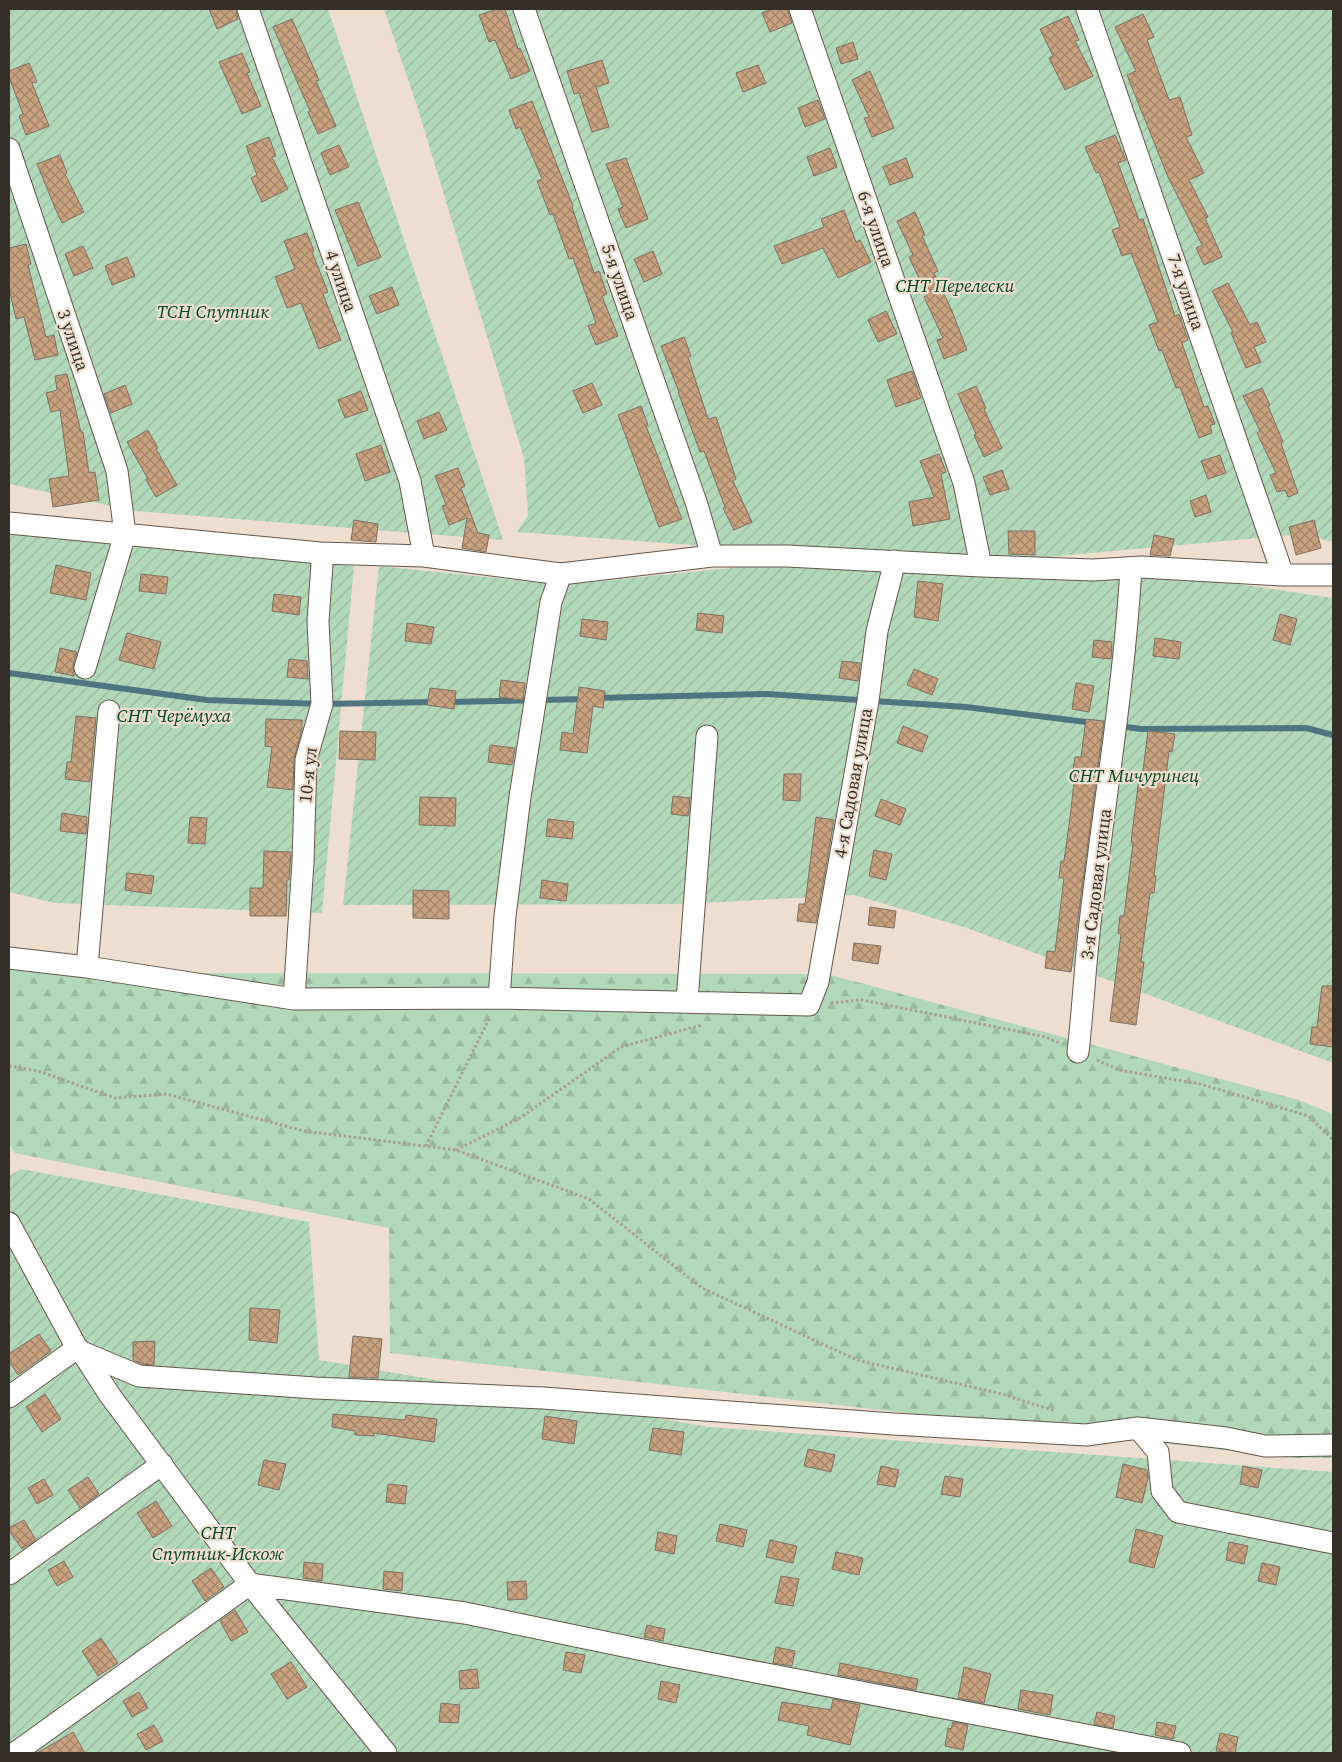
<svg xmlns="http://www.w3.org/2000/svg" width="1342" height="1762" font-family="'Source Serif 4',serif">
  <defs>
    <pattern id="forest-firs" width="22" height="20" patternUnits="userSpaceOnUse" patternTransform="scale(1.25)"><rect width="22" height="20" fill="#b2d8ba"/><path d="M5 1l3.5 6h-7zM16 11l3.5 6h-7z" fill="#9abaa0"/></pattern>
    <pattern id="garden-furrows" width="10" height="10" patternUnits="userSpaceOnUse" patternTransform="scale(1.25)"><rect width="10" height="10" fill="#b2d8ba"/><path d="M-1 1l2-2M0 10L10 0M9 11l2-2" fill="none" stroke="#9abaa0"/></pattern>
    <pattern id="building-cross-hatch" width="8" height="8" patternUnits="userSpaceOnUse" patternTransform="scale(1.25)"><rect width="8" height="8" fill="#c8a17f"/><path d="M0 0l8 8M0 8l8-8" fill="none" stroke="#a38468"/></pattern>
  </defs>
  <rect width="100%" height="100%" fill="#eddecf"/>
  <path fill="url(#forest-firs)" d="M9,953L55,973L827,974L1299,1100L1333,1114V1458H1292L390,1353L389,1228L15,1153L9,1144Z"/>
  <path fill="url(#garden-furrows)" d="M9,9H328L503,540L135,511L9,484Z
    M384,9H1333V542L1302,534L959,565L517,532L528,515L524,458L417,106Z
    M9,534L354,566L322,913L55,903L9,892Z
    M779,563L1210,580L1333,598V1063L967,928L854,895L683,904L343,905L379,566L563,585Z
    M21,1169L309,1222L319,1360L709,1427L1333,1472V1753H9V1176Z"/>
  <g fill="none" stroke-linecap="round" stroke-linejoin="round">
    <path stroke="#4f7680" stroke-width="6" d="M9,673L207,700L322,704L436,702
      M596,698L767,694L966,707L1094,723
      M448,702L586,699
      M1119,726L1141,729L1306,728L1333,735"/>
  </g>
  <path fill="url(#building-cross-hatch)" stroke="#807165" d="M209,9H236L238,19L217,29Z
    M498,9H505L518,49L520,48L530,71L511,79L495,40L489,42L479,15Z
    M772,9H787L792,23L770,32L762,13Z
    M1143,14L1154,37L1147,40L1169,100L1180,97L1192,135L1186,137L1204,173L1189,180L1208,217L1205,218L1222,257L1204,265L1196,248L1202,245L1168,177L1127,75L1136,71L1115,27Z
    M1068,16L1079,40L1075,41L1093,76L1065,90L1049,58L1053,56L1040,29Z
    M292,19L319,80L316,81L336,126L318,134L308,112L310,111L273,27Z
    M853,42L858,59L841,64L836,48Z
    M242,53L250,72L247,73L261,106L242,114L219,62Z
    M602,60L609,83L596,87L609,127L592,132L579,93L574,94L567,71Z
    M29,63L37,82L32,83L49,126L26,135L19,116L23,114L9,77V71Z
    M758,65L766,83L743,92L736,73Z
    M870,71L894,128L872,137L864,118L869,117L852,80Z
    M818,100L825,119L805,127L798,108Z
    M532,101L573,206L572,207L594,273L599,271L607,294L602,296L618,336L596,345L588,326L596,323L573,258L569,259L553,214L550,215L537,181L542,179L520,127L516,129L509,110Z
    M1115,135L1126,160L1118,163L1139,220L1143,219L1175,316L1179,314L1188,340L1182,343L1204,407L1208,406L1215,424L1210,425L1212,433L1199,438L1180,387L1176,388L1162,350L1159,351L1149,325L1158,322L1131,253L1122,256L1112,230L1120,227L1099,172L1096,173L1085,147Z
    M269,137L276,156L272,157L288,189L262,202L251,178L257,175L246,146Z
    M339,145L349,167L330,175L321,153Z
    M830,148L837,167L814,176L807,157Z
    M60,155L67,173L65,174L84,212L62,223L55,208L37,164Z
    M626,158L648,219L626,228L618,209L623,207L606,164Z
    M906,158L913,177L890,185L883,167Z
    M358,202L381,257L358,266L335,210Z
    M844,210L856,242L860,240L871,262L838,278L823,248L782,264L774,246L824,227L821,219Z
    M915,212L925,235L922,236L938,271L934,273L952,311L967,350L944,359L937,340L943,338L924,297L927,295L909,257L913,255L897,221Z
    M307,233L314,251L312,252L328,292L323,294L341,340L319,349L301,303L287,308L275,277L295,269L284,241Z
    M26,244L31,264L28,265L46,337L54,335L58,355L35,360L24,317L16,319L9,288V248Z
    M83,246L93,268L74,276L65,254Z
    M653,251L662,274L644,282L634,259Z
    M127,257L135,276L112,285L105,266Z
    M1228,283L1250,325L1257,322L1266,342L1254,347L1261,362L1246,368L1231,333L1233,332L1212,291Z
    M392,287L399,305L377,314L369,296Z
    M886,311L897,334L878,342L868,320Z
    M684,337L691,356L688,357L708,419L716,417L736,479L733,481L752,522L734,530L723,508L725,507L704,451L700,452L678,392H679L661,346Z
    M912,371L921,398L896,407L887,380Z
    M67,374L81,432H83L89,473L95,472L99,500L53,507L49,479L69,476L60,410L51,412L46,393L57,390L55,376Z
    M592,383L602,405L583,413L573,391Z
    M125,385L132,404L111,413L104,394Z
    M976,386L986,408L984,409L1002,448L984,457L974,435L976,434L958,394Z
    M1262,388L1270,405L1268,406L1283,442L1281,443L1298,493L1288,497L1285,490L1277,492L1270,475L1276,473L1257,433L1260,431L1243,396Z
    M361,391L368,410L345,418L338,400Z
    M641,406L648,425L646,426L682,519L659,527L618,415Z
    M439,412L447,430L424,439L417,421Z
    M148,430L158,448L156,449L177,485L156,497L146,480L148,479L127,442Z
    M381,445L390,472L365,481L356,454Z
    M939,454L946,472L941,474L950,519L913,526L909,502L934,497L920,461Z
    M1220,455L1226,473L1208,479L1201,461Z
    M458,468L465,486L461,488L478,533L489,535L486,552L462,548L467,518L449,525L442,506L446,505L435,476Z
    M1002,470L1009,489L990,495L983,477Z
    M1206,495L1211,512L1195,517L1190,501Z
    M354,520L378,524L376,542L351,540Z
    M1314,520L1321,548L1296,555L1289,527Z
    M1008,531H1035V555L1009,554Z
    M1154,535L1174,539L1170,556L1150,555Z
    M56,565L91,573L86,600L50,593Z
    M141,574L168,577L166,594L139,591Z
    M918,581L943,584L938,621L914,617Z
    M274,594L301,597L299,615L272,611Z
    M698,613L724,616L722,633L696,630Z
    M1280,614L1297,619L1290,645L1273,640Z
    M582,619L608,622L606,640L580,636Z
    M407,623L434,627L431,644L405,641Z
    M127,633L161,642L154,669L119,660Z
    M1155,638L1181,642L1179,659L1153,656Z
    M1094,640L1112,642L1111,659L1092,657Z
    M60,648L77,652L73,665L74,676L55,672Z
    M289,659L307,661L308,679L287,677Z
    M842,661L860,663L858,681L839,678Z
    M914,669L938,679L932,695L907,685Z
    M501,680L525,683L523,700L499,697Z
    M1076,683L1094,686L1089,712L1072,709Z
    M579,687L605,691L603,708L593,706L587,753L560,750L562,732L573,734Z
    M430,688L456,691L454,709L427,705Z
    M76,716L96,718L90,782L65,779L67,762H71Z
    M266,719L302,720V729L294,759L293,790L267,787L272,747L265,746Z
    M1086,719L1104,721L1071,972L1045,968L1047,951L1055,952L1064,878H1059L1061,861H1064L1070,818L1075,774H1072L1075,757H1081Z
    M903,726L928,736L922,752L897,743Z
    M340,731L376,732L375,760L339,759Z
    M1148,731L1175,734L1172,752L1169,751L1154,876H1156L1154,893H1150L1141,962H1144L1136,1025L1110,1021L1121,934L1118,933L1120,916H1124L1133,843L1131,842L1139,778H1142Z
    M490,745L515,748L512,765L488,762Z
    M784,774H801L800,801L783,800Z
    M673,796L690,798L688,816L671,814Z
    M420,797L456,798L455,826L419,825Z
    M881,799L906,809L900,825L875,816Z
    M62,813L87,817L86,834L60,831Z
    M190,817L207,818L205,844L188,843Z
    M816,817L834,820L816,923L797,921L799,904H805Z
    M548,819L574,822L572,839L546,836Z
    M874,850L892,854L886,880L869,876Z
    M264,851L291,852L289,880H287L286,916H250V888H263Z
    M127,873L154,876L151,894L125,890Z
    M542,880L568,884L566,901L540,898Z
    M413,890L449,891V919L413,918Z
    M870,907L896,911L894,928L868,925Z
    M854,943L881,946L878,964L852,960Z
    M1322,986H1333V1047L1310,1044L1312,1027H1317Z
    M250,1308L280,1310L277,1343L249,1340Z
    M39,1334L51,1351L18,1375L9,1361V1354Z
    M353,1336L382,1339L378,1378L349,1377Z
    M155,1341L154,1365L142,1364L133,1360V1342Z
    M45,1394L61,1419L42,1432L26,1407Z
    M333,1414L405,1420L406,1415L437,1419L434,1442L374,1433V1436L355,1435V1431L332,1427Z
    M545,1416L577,1421L574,1444L542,1439Z
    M653,1428L684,1432L681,1455L649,1450Z
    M808,1449L835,1455L831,1472L804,1466Z
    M264,1460L286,1464L279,1490L258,1485Z
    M1123,1464L1147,1470L1148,1478L1142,1503L1116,1497Z
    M881,1466L899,1470L895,1487L877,1484Z
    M1243,1466L1262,1470L1258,1488L1240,1484Z
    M945,1476L963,1479L960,1497L941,1494Z
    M88,1477L99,1494L80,1508L68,1490Z
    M44,1479L53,1495L37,1504L28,1488Z
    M388,1484L407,1486L405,1504L386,1502Z
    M156,1501L172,1526L153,1538L137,1513Z
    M24,1520L36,1540L22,1549L9,1531V1528Z
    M720,1524L747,1530L743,1547L716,1541Z
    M1136,1529L1163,1536L1154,1568L1129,1562Z
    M658,1532L677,1536L674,1554L655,1550Z
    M770,1540L797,1546L793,1563L766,1557Z
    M1229,1542L1248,1546L1244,1564L1226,1560Z
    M836,1552L863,1558L859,1575L832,1569Z
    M64,1561L73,1577L57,1586L48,1570Z
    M304,1562L323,1564L322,1581L303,1578Z
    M1262,1563L1280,1567L1276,1585L1258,1581Z
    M211,1568L224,1587L205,1601L192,1581Z
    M384,1571L403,1573L402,1591L383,1589Z
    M781,1576L799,1579L793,1606L775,1603Z
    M526,1581L527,1599L508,1600L507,1582Z
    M235,1610L248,1632L231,1641L220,1621Z
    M647,1625L665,1629L663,1641L644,1637Z
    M101,1638L118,1663L98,1676L82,1651Z
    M776,1647L795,1651L792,1666L773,1663Z
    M566,1652L585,1655L581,1673L563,1670Z
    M291,1662L307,1687L287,1699L271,1674Z
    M840,1663L918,1679L916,1690L838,1675Z
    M964,1667L991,1674L984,1703L958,1698Z
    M477,1669L479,1688L460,1689L459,1671Z
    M661,1681L680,1685L676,1703L658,1699Z
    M1021,1690L1053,1695L1050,1715L1018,1709Z
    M139,1692L148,1708L132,1717L123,1701Z
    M833,1699L860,1705L850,1745L807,1735L809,1726L778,1720L782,1702L831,1710Z
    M441,1703L460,1705L458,1723L439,1722Z
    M1097,1712L1115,1716L1113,1728L1094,1724Z
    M953,1722L968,1725L963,1750L945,1746L948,1728L951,1729Z
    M1157,1722L1176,1726L1173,1739L1155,1735Z
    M154,1725L163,1741L146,1750L137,1734Z
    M73,1732L85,1753H37Z
    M1220,1733L1238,1737L1235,1753L1216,1751Z"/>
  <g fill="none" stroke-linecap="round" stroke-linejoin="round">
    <defs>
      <path id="minor" d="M248,9L410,481L424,556
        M524,9L697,505L712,556
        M800,9L964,483L981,566
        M1087,9L1283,575
        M9,149L117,471L125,534L85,668
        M9,523L320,553L424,556L561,574L712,556H787L981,566L1093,570L1141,567L1283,575H1333
        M9,958L87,967L294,999L499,998L809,1005L818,982L868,701L877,631L895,561
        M87,967L109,711
        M499,998L505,916L520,797L551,602L561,574
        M294,999L303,862L306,760L322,704L318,621L322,564L320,553
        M687,1001L707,736
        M1078,1052C1083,1009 1085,966 1090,923C1104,804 1124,687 1131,568
        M9,1223L77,1348L82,1352L109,1394L250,1584L386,1753
        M82,1352L139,1376L315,1388L543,1398L893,1424L1086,1435L1138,1428L1226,1438L1265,1446L1333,1445
        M9,1397L77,1348
        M1138,1428L1158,1452L1162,1491L1178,1512L1333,1543
        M9,1574L162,1464
        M15,1753L250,1584L465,1613L672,1656L1180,1753"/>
    </defs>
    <use href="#minor" stroke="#64574a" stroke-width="23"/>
    <path stroke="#ab9f94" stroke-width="3" stroke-dasharray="2.5 2.5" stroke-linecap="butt" d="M831,1003L862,1000L1046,1037L1059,1043
      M1097,1060L1119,1070L1200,1084L1309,1116L1333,1140
      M9,1066L38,1071L115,1098L166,1094L304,1131L456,1150L589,1199L702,1288L857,1360L1002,1394L1055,1411
      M426,1146L489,1019
      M456,1150L520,1118L621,1047L702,1025"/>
    <use href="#minor" stroke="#fff" stroke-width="21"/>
  </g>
  <g text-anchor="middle" stroke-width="4.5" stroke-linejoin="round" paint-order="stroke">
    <g font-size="18" fill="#352f2a" stroke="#eddecf">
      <text transform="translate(876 229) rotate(71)" y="6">6-я улица</text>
      <text transform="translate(341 281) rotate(71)" y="6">4 улица</text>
      <text transform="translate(620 282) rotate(71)" y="6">5-я улица</text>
      <text transform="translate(1186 292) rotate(71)" y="6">7-я улица</text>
      <text transform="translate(73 340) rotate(71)" y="6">3 улица</text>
      <text transform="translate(308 775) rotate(-84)" y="6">10-я ул</text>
      <text transform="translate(853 783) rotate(-80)" y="6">4-я Садовая улица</text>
      <text transform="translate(1096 884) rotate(-83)" y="6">3-я Садовая улица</text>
    </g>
    <g font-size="18" font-style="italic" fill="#00481e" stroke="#eddecf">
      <text x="955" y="292">СНТ Перелески</text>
      <text x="213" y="318">ТСН Спутник</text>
      <text x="174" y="722">СНТ Черёмуха</text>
      <text x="1134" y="782">СНТ Мичуринец</text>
      <text x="218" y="1539">СНТ<tspan x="218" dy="21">Спутник-Искож</tspan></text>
    </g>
  </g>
  <rect width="1342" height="1762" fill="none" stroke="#352f2a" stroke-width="20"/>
</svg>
